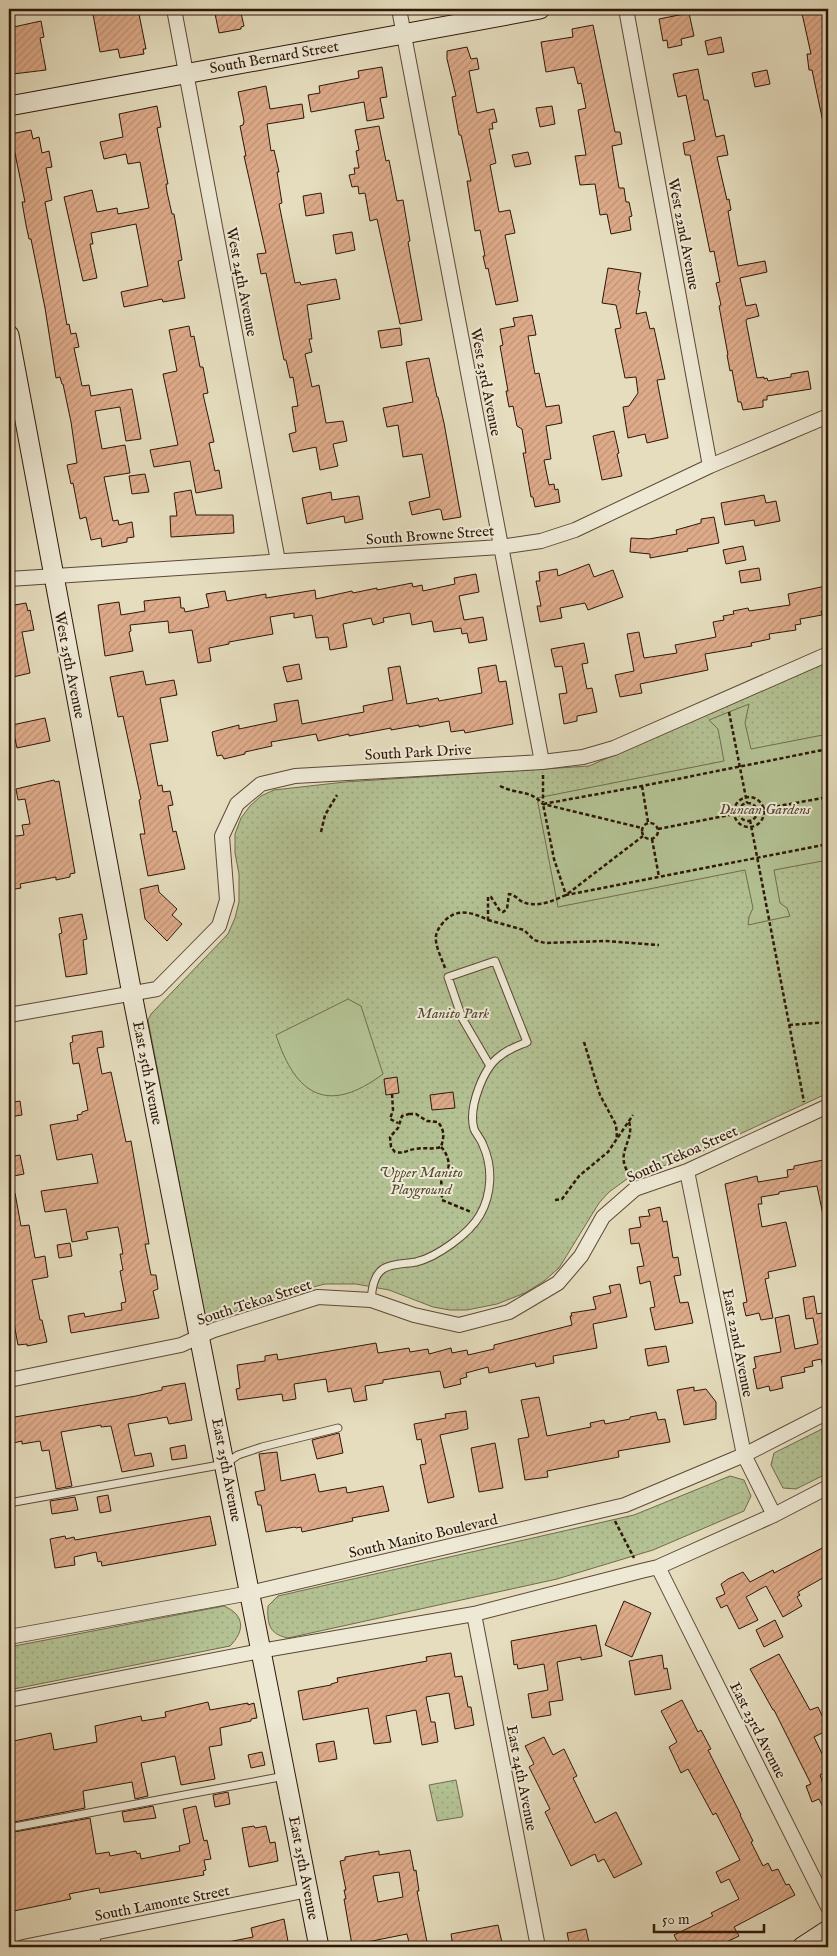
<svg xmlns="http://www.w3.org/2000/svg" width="837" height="1956" font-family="'IM FELL English',serif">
  <defs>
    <pattern id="grass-dots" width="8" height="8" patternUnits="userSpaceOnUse" patternTransform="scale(1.25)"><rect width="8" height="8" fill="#b3c193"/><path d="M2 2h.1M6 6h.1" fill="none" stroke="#9aa57d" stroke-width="1.8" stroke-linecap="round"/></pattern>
    <pattern id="building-hatch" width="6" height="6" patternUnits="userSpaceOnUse" patternTransform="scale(1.25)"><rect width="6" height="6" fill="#deab8a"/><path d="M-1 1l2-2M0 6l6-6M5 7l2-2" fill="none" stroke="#bf9276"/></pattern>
  </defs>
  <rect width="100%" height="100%" fill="#e5ddbe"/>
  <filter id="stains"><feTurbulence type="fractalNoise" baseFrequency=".004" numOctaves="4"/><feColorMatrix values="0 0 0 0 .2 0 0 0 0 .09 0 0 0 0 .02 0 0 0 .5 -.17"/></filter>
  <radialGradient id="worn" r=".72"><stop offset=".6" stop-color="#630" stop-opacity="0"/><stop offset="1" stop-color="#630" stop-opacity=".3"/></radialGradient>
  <path fill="url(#grass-dots)" stroke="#706c4e" d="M828,662V1093L699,1153L627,1179L609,1192L599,1203L559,1268L544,1281L525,1293L497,1304L467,1310H450L433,1307L389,1290L356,1284H325L281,1295L216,1318L207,1315L204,1312L148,1020L151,1014L228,934L235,918L239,902V874L235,853V834L241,818L250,806L261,796L274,790L345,782L589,766Z
    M828,1426V1473L796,1489L783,1488L771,1465L774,1453Z
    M730,1476L744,1480L751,1496L744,1511L653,1550L557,1579L288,1638C269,1634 267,1624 268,1606L278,1596L634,1515Z
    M224,1606C245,1615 245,1631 230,1646L9,1690V1647Z
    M456,1780L463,1815L462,1817L437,1821L429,1785Z"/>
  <path fill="#b3c193" stroke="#706c4e" d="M749,704L745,723L751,749L828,734V860L774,870L780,903L787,908L790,916L748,925L749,917L753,908L745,870L558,907L537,798L724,761L718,729L709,720Z
    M348,999L361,1006L383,1074C328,1115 296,1096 276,1035Z"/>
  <path fill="url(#building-hatch)" stroke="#2e1708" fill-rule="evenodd" d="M92,9H138L146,49H143L144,54L120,58L118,49L100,52Z
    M214,9H240L244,26L241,27V29L219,33Z
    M801,9H826L828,19V121L823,122L812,70H809L807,54H811Z
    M689,13L694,36L681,39L682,45L668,48L667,40L663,41L659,19Z
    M41,21L44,37L40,38L46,70L13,74L12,71L9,72V28Z
    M593,25L615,132H620L622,144L612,146L619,188H624L626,202H629L632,216L629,217L631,230L611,234L607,214L600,215L595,184L580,185L575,156L586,155L578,110L586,108L581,83L578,84L574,67L546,72L541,42L573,37L572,29Z
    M721,37L724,52L708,55L705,41Z
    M467,47L471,59L477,58L479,69L469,71L477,113L494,109L497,122L492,123L493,129H489L496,163L490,165L499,212L510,210L515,233L505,235L518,301L496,305L488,268L486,269L483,256H485L480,230L475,231L467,181H471L461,135H459L452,97L456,96L447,59V51Z
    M382,67L387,97L380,98L384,118L367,121L364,102L311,112L308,95L320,93L319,86L359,78L358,71Z
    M698,69L704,100H708L716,137L724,135L728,155L717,157L727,200L729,199L731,210L728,211L738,266L765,261L767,272L740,278L746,306L756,304L759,316L747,319L746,321L757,378L764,377V379L767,378L768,381L791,377V374L808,371L811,389L767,396V400H763V407L743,410L741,402H738L732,370L730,371L727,355H728L719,306L721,305L716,283L720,282L714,251L710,252L690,155H685L683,143L695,140L686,95L678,97L673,74Z
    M767,70L770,84L755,87L752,73Z
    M266,86L270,109L302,104L304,118L267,124L271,151L274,150L279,172H277L282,203L279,204L295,283L300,282L301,285L336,279L340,299L307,305L312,339H309L312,352L305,354L312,387L319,385L326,423L343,421L347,441L333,444L338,466L320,470L316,447L293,452L289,434L296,432L292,407L298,406L293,377L290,378L286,360H284L266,273L261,274L257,254L266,253L244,156H246L240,126L243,125L244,121L238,92Z
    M157,106L161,127L157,128L168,184H166L167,192L172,214H174L182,260L178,261L185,298L163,302L162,299L124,307L121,292L148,286L136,224L91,233L93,244H90L97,278L83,281L64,197L92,190L97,212L117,208L118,214L149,208L140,162L128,164L126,154L104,159L100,142L123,137L119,114Z
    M552,106L555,124L540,127L536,108Z
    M379,126L386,161L389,160L397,201L403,200L410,241L408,242L422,320L400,324L377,219L370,221L365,193L359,194L358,186L352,187L349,175L355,174L354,168H359L356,151L359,150L355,130Z
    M31,130L33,139L39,137L42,153L49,151L52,167L46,168L52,200L45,202L67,325L69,324L71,334L76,333L79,347L74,348L82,386L89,385L91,396L132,389L141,439L126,441L120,407L95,411L102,449L125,445L130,473L104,477L113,521L118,520L119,525L132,522L134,537L127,538V542L102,547L101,538L91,540L86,517L80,519L73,483L71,484L67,465L77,463L71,422L63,384H62L60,377L56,378L45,308L31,239H29L26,225L22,202H25L11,134Z
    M528,152L531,164L515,167L512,155Z
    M321,193L324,213L306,216L303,196Z
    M352,232L355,250L336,254L333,235Z
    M608,268L641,273L638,290L640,291L636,314L646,312L650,329L654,328L665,379L657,380L668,438L647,443L645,434L628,438L623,407L629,406L638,393L636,377L625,378L615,329L621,328L616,305L602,303Z
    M532,315L536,335L528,336L535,374L539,373L546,407L559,405L562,423L546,426L551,459L544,460L549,485L554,484L555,490L558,489L560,502L535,507L533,497H531L525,463L523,453H526L522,429L517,426L513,406L509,407L506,391H508L500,346L503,345L500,329L515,326L513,318Z
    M189,326L191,337L194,336L200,367H203L208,393L203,394L214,442L209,443L215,471L219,470L222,488L196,493L190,461L154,467L150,450L178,445L163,374L177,371L169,330Z
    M400,328L402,345L381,348L378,331Z
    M429,358L437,397H438L444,423L461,517L443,520L441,510L439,509L412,515L409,502L430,497L422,454L403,457L398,425L387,427L383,408L413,402L406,362Z
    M614,431L619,453L617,454L622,476L602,480L593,436Z
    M145,474L149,492L132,494L129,476Z
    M191,490L196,515H233L234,533L171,537L170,516H177L174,493Z
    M331,492L332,500L359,496L363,519L345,523L344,516L307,524L302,498Z
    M764,495L766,503L776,501L780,521L755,526L754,520L725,525L721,503Z
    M714,517L719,543L687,549L688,551L650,558V554L630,552L631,538L649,539L677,534L676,530L701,523V519Z
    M743,546L746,560L726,564L723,550Z
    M589,564L594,577L613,570L623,597L588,610L585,603L560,608L562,618L540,622L537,606H541L536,581H540L539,572L557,569L558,576Z
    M759,568L761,580L741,583L739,571Z
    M476,574L479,592L459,596L464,620L483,617L487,640L469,643L467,633L462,634L461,628L434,632L432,621L412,625L410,613L383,618L384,622L373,625L371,618L343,624L347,647L330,650L328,637L316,638L312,615L294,618V613L270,617L273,634L229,642V644L209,648L211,661L198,663L192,630L169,633L168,621L130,625L131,631L129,632L133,651L105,656L98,605L119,602L121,615L145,611L144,601L180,597L181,608H184L185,612L209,607L206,594L225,591L227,601L266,594V598L315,590L316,599L352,591L353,593L377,588V590L412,583L413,587L422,585L423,591L455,584L454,578Z
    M826,586L828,610L821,611L822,615L800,619L801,624L795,625L796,630L769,634L770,639L751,643L752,646L705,654L708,670L640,684L642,693L620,697L615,675L634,671L627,634L639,632L644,658L677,653L675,645L716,637L713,622L724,620L723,616L734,614L733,611L748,608L749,611L790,605L788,594Z
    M26,603L28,611L30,610L34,630L22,632L30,673L9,678V606Z
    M584,643L588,663L582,664L587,689L592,688L597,712L577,716V721L564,724L559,694L567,693L562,666L555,667L551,649Z
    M299,664L302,679L287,682L283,667Z
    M496,665L499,682L506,681L513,724L465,733L464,730L451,732L449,721L419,727V725L391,730V728L349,736V734L318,741L316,734L271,742L272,746L245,752V754L224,759L222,755L217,756L212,732L239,725V729L277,721L274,704L298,700L302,724L364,712L363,706L393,700L388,668L400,666L407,704L438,698L439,701L482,693L478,668Z
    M143,671L146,685L174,680L177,695L160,698L168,741L150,744L158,786L162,785L163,792L170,791L173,805L168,806L173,832L176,831L185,869L148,876L140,834H145L139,800L141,799L123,716L118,717L110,677Z
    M45,718L50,741L17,748L12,725Z
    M54,780L55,782L59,781L75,873L70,874V877L56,880V877L20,884L21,888L9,890V837L24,835L22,825L30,824L25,799L18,800L16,789Z
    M158,885L159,892L177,909L172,915L182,924L167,941L145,919L140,889Z
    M82,914L87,939L83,940L87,974L66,977L59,934L62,933L59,918Z
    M102,1031L104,1047L97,1048L102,1074L111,1072L126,1142L131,1141L149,1244H145L151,1275H156L158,1289L153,1291L159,1318L71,1333L68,1316L84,1313L85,1317L122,1310L121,1303L126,1302L120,1271L123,1270L120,1254H123L118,1227L86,1232L88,1239L72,1242L66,1209L45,1212L41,1191L98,1183L92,1154L57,1160L50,1125L78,1120L77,1115L82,1114V1112L88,1110L79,1063L73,1064L70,1043L73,1042L72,1036Z
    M397,1077L399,1093L386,1095L384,1079Z
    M453,1092L455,1108L432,1110L430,1095Z
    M20,1101L22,1115L9,1117V1103Z
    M20,1155L24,1174L9,1177V1157Z
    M828,1159V1215H823L817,1186L779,1192V1194L761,1197L762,1204H758L762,1227L786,1222L796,1266L768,1272L769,1278L765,1279L773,1318L761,1320L759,1313L746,1316L743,1303L747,1302L725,1184L757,1176L758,1182L788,1177L787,1170L794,1169V1166Z
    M15,1193L21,1226L29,1225L35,1258L45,1256L48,1277L32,1280L40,1320H42L47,1342L27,1346V1344L18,1345L9,1297V1194Z
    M660,1207L663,1222L667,1221L673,1258L678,1257L681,1275L674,1276L680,1303L688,1302L693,1323L655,1330L650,1308L655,1307L650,1281L640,1284L637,1267L644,1266L639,1243L631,1244L629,1229L641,1227L639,1217L650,1216L648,1210Z
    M70,1243L72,1256L59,1258L57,1245Z
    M620,1284L627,1317L593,1324L597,1348L553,1356L554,1363L536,1367L535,1363L489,1373L488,1367L466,1373L467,1377L460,1379L461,1384L444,1388L440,1371L383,1380V1383L365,1386L367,1400L354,1402L351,1388L328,1392L326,1379L294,1384L296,1399L283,1401L282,1394L238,1400L236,1389L240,1388L237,1365L265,1361V1356L277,1354L278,1360L376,1343L378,1353L409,1348L410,1352L428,1349L429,1354L451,1348L452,1353L467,1350L468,1355L494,1349V1345L572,1325L570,1316H572L571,1313L596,1309L593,1297L611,1293L609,1286Z
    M814,1296L817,1314L828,1312V1367L823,1368L821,1359L812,1361L813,1366L804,1368L805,1372L781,1377L783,1388L770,1391L769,1386L757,1389L753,1369L756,1368L754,1357L781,1352L775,1318L789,1315L795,1349L818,1344L813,1318L806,1319L803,1298Z
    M666,1346L669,1362L648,1366L645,1349Z
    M185,1383L192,1420L169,1424L167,1417L128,1424L135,1456L151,1453L154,1466L122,1472L111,1426L101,1427V1425L61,1432L72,1486L56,1489L49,1450L42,1451L40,1441L22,1444V1441L9,1444V1418L136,1396L162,1390V1387Z
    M694,1387V1391L706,1389L716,1402V1419L684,1425L677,1390Z
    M539,1397L547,1436L591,1427L590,1423L604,1420L605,1424L630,1419V1417L656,1412L658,1420L665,1419L670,1442L618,1451L619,1457L547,1471L548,1477L525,1480L518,1439L529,1437L521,1400Z
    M466,1411L468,1429L440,1435L454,1497L428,1503L420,1465L426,1464L421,1439L417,1440L414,1424L446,1418L445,1414Z
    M339,1433L343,1453L317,1459L312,1440Z
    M495,1443L503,1488L479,1492L471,1448Z
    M185,1445L187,1458L172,1460L170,1448Z
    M277,1452L281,1481L315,1474L319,1492L346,1487L347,1493L383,1486L389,1511L352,1518L353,1521L302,1532L301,1527L296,1528L295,1527L266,1532L261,1505H258L255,1492L265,1490L259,1454Z
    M108,1495L111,1511L100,1513L97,1497Z
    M75,1497L78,1510L52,1514L50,1501Z
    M210,1516L216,1545L102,1566L101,1561L98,1562L96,1552L74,1557L75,1565L55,1568L50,1539L65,1536L66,1539L74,1537L75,1540Z
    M828,1545V1575L798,1592L800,1595L797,1597L802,1606L783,1617L766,1586L746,1597L758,1620L739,1629L727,1605L721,1608L716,1598L725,1594L721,1584L728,1579L743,1572L750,1582L773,1570L774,1573Z
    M624,1601L651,1613L632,1657L605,1645Z
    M775,1620L783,1637L764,1647L756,1630Z
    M596,1625L602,1656L581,1660V1657L557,1662L563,1700L549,1702L551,1715L532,1718L528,1694L548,1690L544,1664L518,1669L517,1664L514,1665L511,1641Z
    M451,1653L455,1677L462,1676L468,1707H471L474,1725L455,1729L449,1693L426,1697L431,1722H435L438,1742L422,1745L416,1710L386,1716L391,1742L374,1744L368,1708L303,1720L298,1691L331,1685V1684L338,1682L337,1678L427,1661L426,1657Z
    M779,1654L810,1710L818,1707L828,1728V1730L814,1737L828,1766V1771L820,1775L828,1798V1811L826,1813L819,1799L812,1802L806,1786L811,1784L774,1710H773L750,1669Z
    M662,1655L664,1669L667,1668L671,1689L635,1695L629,1661Z
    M682,1700L698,1732L701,1730L711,1749L708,1750L741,1815H740L753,1841L751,1842L763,1866L768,1863L772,1871L778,1869L786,1885L789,1884L795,1895L734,1927L739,1936L716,1947H680L674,1935L713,1916L711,1913L739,1899L729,1879L721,1883L716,1872L740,1860L716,1813L713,1815L688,1769L681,1773L669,1747L677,1742L661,1711Z
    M208,1702L210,1710L248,1703V1705L254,1703L257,1718L251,1719V1721L220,1728L222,1745L209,1747L215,1779L181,1785L175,1756L141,1763L148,1796L135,1799L132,1782L83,1791L85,1808L9,1823V1742L51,1733L54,1750L97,1742L95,1726L141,1716L142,1721L166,1717L165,1712Z
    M544,1737L553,1755L564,1749L577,1776L573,1778L595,1823L616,1812L642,1864L614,1878L604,1859L598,1862L595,1854L571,1866L545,1812L550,1809L529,1767L534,1764L525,1746Z
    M334,1741L337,1759L319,1762L316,1744Z
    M262,1752L265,1765L251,1768L248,1755Z
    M228,1792L230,1804L215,1807L213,1795Z
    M153,1806L156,1818L124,1822L122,1812Z
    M196,1806L204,1841L207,1840L211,1859L204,1860L206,1870L203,1871L204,1875L100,1893L99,1888L69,1894L71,1899L9,1912V1833L90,1818L96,1854L109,1852L110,1856L136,1851L137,1854L140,1853L141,1859L180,1851L179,1846L190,1843L183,1809Z
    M254,1826L255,1828L266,1826L270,1843L275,1842L278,1861L249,1867L242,1828Z
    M410,1850L414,1871L416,1870L419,1891H417L428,1947H410L407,1934L352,1945L344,1899H346L344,1890H346L340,1861L345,1860V1857L379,1851V1855ZM399,1872L403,1897L378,1902L373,1876Z
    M284,1919L289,1947H228V1942L253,1937L251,1928Z
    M498,1925L503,1947H453L451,1934Z
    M586,1929L590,1947H570L567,1933Z"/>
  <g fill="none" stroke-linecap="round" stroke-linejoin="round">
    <defs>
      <path id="lane" d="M371,1300C372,1290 373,1276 383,1269C392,1263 406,1264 416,1262C437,1257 469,1234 480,1215C492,1194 493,1167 483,1145C481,1139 476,1134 474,1129C468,1108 483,1068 500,1056C508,1049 518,1046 527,1042L495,961L448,977L462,1018L490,1066
        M9,1503L225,1464L238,1455L262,1447L338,1428
        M9,1828L285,1776"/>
      <path id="street" d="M174,9L278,561
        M399,9L542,762
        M626,9L710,466
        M9,579L500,547L541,541L575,530L710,466L828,416
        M9,1015L157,989L219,926L227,900L222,836L237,804L261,784L295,776L542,762L583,757L614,748L828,654
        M687,1171L744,1455L774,1515
        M9,1380L181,1345L214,1330L318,1297L371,1300L414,1315L459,1325L509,1312L558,1283L581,1256L603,1217L635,1189L687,1171L828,1106
        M658,1567L828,1907
        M474,1614L538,1947
        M9,1637L250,1593L625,1505L744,1455L828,1412
        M9,1700L260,1651L474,1614L641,1571L658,1567L774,1515L828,1487
        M92,1934L94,1947
        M23,1947L308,1890"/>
      <path id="secondary" d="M9,106L540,9
        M9,335L132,994L319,1947
        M802,1947L828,1930"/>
    </defs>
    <use href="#lane" stroke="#5c4836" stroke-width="9"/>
    <use href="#street" stroke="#5c4836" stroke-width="16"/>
    <use href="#secondary" stroke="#2e1708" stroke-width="21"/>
    <path stroke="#2e1708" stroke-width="2.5" stroke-dasharray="4 2.5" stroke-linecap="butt" d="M729,712L747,803
      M828,749L642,786L543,804L554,859L566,895L828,844
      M543,775V802
      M500,786C518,795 529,789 543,804L642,828
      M642,786L648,822
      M734 812a15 15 0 1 1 30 0a15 15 0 1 1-30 0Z
      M739 812a9 9 0 1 1 18 0a9 9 0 1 1-18 0Z
      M757,810L828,797
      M750,820L804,1102
      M642 831a8 8 0 1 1 16 0a8 8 0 1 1-16 0Z
      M658,829L740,813
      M321,832L325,815L337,795
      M652,839L659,877
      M488,920L524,930L534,940L545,943L606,941L659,945
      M445,968C442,959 437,950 436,941C435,934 438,929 442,924C455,907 472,912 488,920V897H491L500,911L503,912L507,909L509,894C516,895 518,900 523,902C537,908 553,901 566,895L643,836
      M789,1025L828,1022
      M584,1042L600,1095L616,1125L617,1138
      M392,1094L393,1110L390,1119L398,1123
      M409,1114H416L427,1121L438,1122C445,1131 444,1137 441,1147C432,1150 424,1147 415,1149C407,1150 404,1154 395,1152L391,1147L390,1137L398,1128L402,1116Z
      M629,1122C633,1134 626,1142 624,1154C622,1162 627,1171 630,1178
      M441,1147C448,1153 454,1172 441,1176L442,1200L471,1212
      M555,1200L562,1199L579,1176L608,1152L633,1115
      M615,1521L634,1558"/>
    <use href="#lane" stroke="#eee9d5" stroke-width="7"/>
    <use href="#street" stroke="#eee9d5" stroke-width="14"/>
    <use href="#secondary" stroke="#eee9d5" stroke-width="19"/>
  </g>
  <g text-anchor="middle" stroke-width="4" stroke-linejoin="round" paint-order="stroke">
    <g font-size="15" fill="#2e1708" stroke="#eee9d5">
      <text transform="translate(274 57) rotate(-10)" y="5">South Bernard Street</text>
      <text transform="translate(684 234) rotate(79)" y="5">West 22nd Avenue</text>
      <text transform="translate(242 282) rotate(79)" y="5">West 24th Avenue</text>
      <text transform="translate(486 382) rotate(79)" y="5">West 23rd Avenue</text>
      <text transform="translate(430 535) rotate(-4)" y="5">South Browne Street</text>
      <text transform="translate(70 665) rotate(79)" y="5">West 25th Avenue</text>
      <text transform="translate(418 752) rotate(-3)" y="5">South Park Drive</text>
      <text transform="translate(148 1073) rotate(79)" y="5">East 25th Avenue</text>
      <text transform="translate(682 1154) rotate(-24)" y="5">South Tekoa Street</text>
      <text transform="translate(254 1302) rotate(-18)" y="5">South Tekoa Street</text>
      <text transform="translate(738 1343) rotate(79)" y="5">East 22nd Avenue</text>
      <text transform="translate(227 1470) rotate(79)" y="5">East 25th Avenue</text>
      <text transform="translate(423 1536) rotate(-13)" y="5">South Manito Boulevard</text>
      <text transform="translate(758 1730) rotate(63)" y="5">East 23rd Avenue</text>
      <text transform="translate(522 1778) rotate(79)" y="5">East 24th Avenue</text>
      <text transform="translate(304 1868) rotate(79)" y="5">East 25th Avenue</text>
      <text transform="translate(162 1903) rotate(-11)" y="5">South Lamonte Street</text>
    </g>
    <g font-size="15" font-style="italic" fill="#564a32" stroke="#eee9d5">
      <text x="765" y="814">Duncan Gardens</text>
      <text x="453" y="1018">Manito Park</text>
      <text x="421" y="1177">Upper Manito<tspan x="421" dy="17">Playground</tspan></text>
    </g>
  </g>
  <rect width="837" height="1956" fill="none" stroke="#e5ddbe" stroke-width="30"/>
  <rect x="10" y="10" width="817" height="1936" fill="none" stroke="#2e1708" stroke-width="2.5"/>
  <rect x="15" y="15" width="807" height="1926" fill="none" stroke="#2e1708"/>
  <path d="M654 1924v8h110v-8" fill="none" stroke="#2e1708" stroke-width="2.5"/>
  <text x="662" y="1924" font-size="15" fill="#2e1708" stroke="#eee9d5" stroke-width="4" paint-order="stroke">50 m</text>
  <rect width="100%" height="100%" filter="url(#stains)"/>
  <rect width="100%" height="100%" fill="url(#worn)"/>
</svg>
